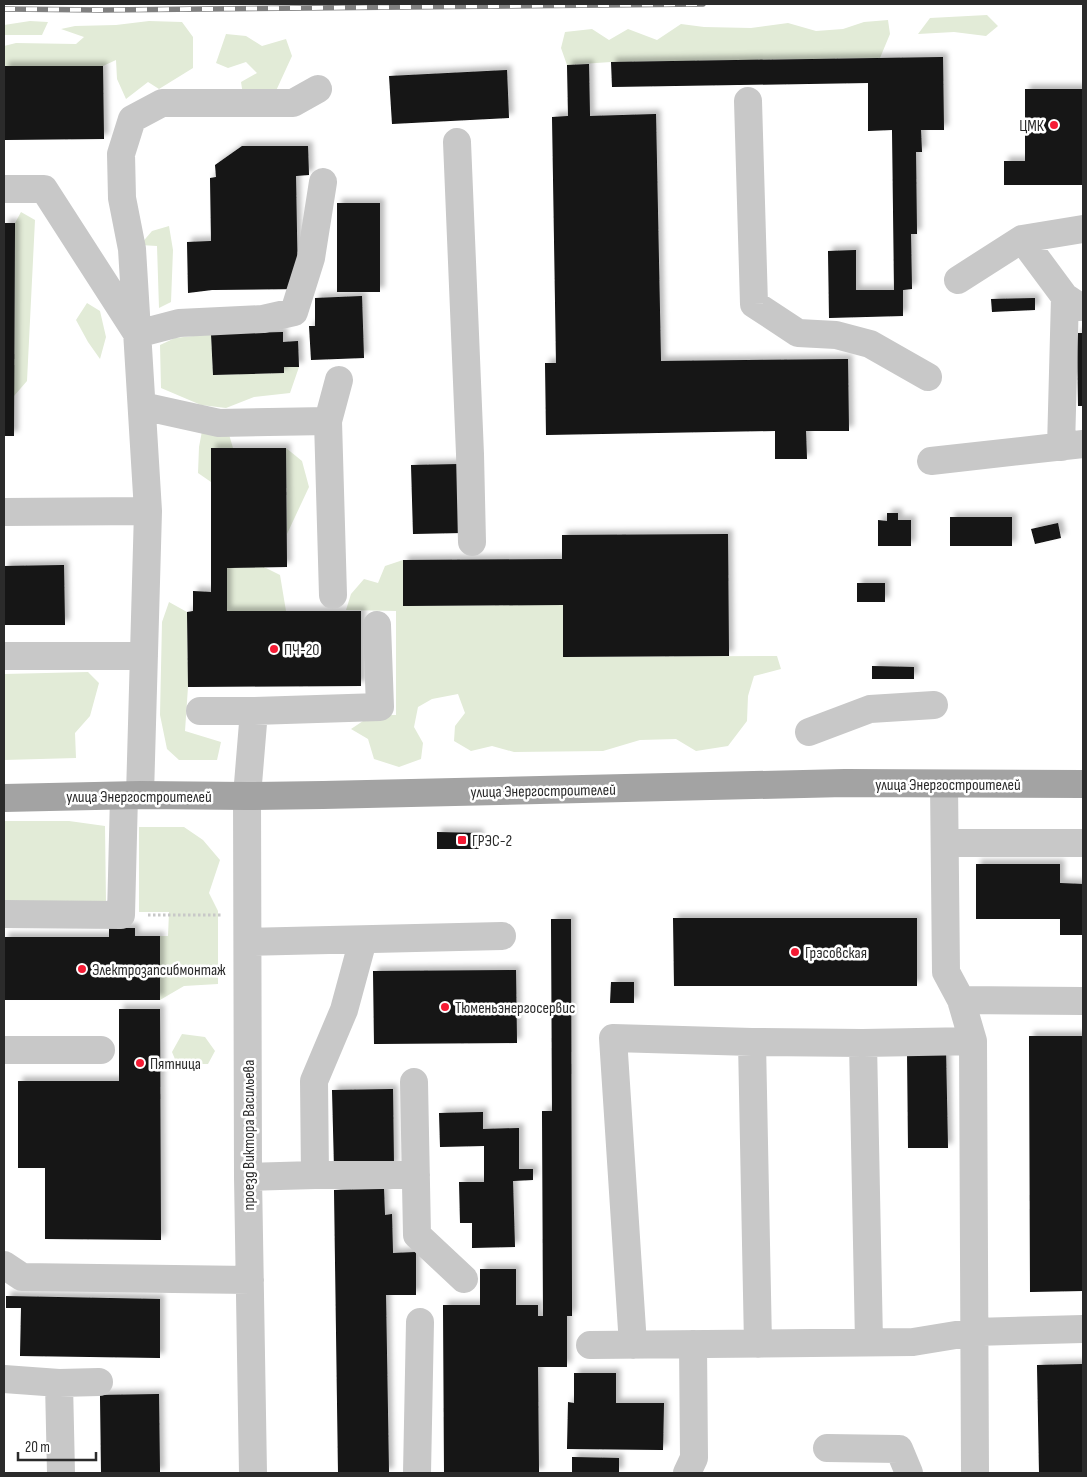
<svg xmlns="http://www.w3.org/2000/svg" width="1087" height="1477" font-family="'Sofia Sans Condensed',sans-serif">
  <defs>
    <filter id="shadow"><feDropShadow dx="4.5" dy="-4.5" stdDeviation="2.5" flood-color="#0004"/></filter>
  </defs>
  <rect width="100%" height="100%" fill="#fff"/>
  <path fill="#e2ebd7" d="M987,15L998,26L986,36L954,32L918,34L930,18Z
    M888,20L890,34L880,58L611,62L567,65L561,48L565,32L592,29L609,40L628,29L657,40L681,24L704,27L751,28L788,23L816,31L843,29L864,22Z
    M30,21L48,22L42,35H4V25Z
    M149,21L182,22L193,37V68L159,89L148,82L126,99L117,79L116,60L103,66H4V46L16,43L76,44L84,37L61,29L75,26L116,25Z
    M226,34L246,36L262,46L286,39L292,56L275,93L243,95L241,82L257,73L246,62L228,68L216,63Z
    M21,212L35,220L27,381L14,396L15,223Z
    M169,226L173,250L171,302L159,308L157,246L140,245L152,231Z
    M87,303L100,311L106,337L100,359L88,342L76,320Z
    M211,334L213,375L284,373V367H299L290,393L254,397L226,408L201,405L161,388L160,345L175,338Z
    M202,431H228L233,448L211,449V482L198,473L199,447Z
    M286,448L302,461L309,487L287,534Z
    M403,560L404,606L563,605V657L777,656L781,669L754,676L748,696L747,721L728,746L696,751L676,739L640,740L603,751L514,752L492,746L471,751L454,741L455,726L465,713L458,694L432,699L418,707L414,727L423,743L421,759L399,767L374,759L368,739L351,729L372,715H396V611L346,610L351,594L364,579L378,583L385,566Z
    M264,567L280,575L286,611H227V568Z
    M169,602L187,612L188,687L185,731L221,742L217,760H179L167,749L160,715L162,622Z
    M88,672L99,683L90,716L75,733L76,758L4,760V674Z
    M4,821H69L105,826L106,903L4,904Z
    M139,827H184L203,840L220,860L209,893L218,911V984L184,986L160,1000V936H168L169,912H139Z
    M182,1034L205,1037L215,1051L208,1064H177L172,1052Z"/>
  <path fill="#121212" filter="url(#shadow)" d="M943,57L944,130H921L922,152H916L917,234H911L912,289L903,290V316L829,318L828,251L856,250V290H894L892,130L868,131V83L612,87L611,62Z
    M589,64L590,116L656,114L661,361L848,359L849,431H806L807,459H775V431L546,435L545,363H556L552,117L568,116L567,65Z
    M4,66H103L104,139L4,140Z
    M507,70L509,118L392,124L389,76Z
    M1025,89H1083V185H1004V161H1025Z
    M242,146H308L309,175L296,176L298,289L212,290L188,293L187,242L211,241L210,178L216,177L215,165Z
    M337,203H380V292H337Z
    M4,223H15L14,436H4Z
    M362,296L364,358L311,360L309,326H315V298Z
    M1035,298V310L992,312L991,299Z
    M283,332V342L298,341L299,367H284V373L213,375L211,334Z
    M1077,333H1083V406H1078Z
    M211,448H286L287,567L227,568V611H361V686L188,687L187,612L193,611V591L211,592Z
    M460,464L462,533L413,534L411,465Z
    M887,513H898V520H911V546H878V520L887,521Z
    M950,517H1012V546H950Z
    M1058,523L1061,538L1035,544L1031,529Z
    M728,534L729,656L563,657V605L403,606V560L562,559V535Z
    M64,565L65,625H4V566Z
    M857,583H885V602H857Z
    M872,666L914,667V679H872Z
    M437,832L479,833V849H437Z
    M976,864H1060V883L1083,884V935H1060V919H976Z
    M673,918H917V986H674Z
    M551,919H571L572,1316H567V1367H538L539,1473H444L443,1305H480V1269H516V1305H538V1316H543L542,1111H552Z
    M109,928H135V936H160V1000H4V937H109Z
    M516,970L517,1043L374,1044L373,971Z
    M611,982H634V1003H610Z
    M119,1009H160L161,1240L45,1239V1168H18V1081H119Z
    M1029,1036H1083V1291L1030,1292Z
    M907,1050H946L948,1148H908Z
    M393,1089L394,1167L334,1168L332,1090Z
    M483,1112V1129L519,1128V1169H533V1180L513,1181L515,1247L472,1248V1223H460L459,1182H484V1146L440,1147L439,1113Z
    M384,1189L385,1215L392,1214L393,1253L416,1252V1295H386L389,1473H338L334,1190Z
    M6,1296L160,1299V1358L20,1356L21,1308H6Z
    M1083,1364V1473H1039L1037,1365Z
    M574,1373H616V1403H664L663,1450L567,1449L568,1402L574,1403Z
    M159,1394L160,1473H101L100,1395Z
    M572,1457L619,1458V1473H572Z"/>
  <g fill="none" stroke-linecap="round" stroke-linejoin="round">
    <path stroke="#c8c8c8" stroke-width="3" stroke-dasharray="2.5 2.5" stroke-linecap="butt" d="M148,915H222"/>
    <path stroke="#c8c8c8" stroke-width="28" d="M748,101L754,304L798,333L836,335L870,344L928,377
      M457,142L470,454L472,542
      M4,189H44L136,332
      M1022,239L1065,297L1080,307
      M958,280L1022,239L1083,229
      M137,334L179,323L263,319L294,312L311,258L323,182
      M142,406L219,423L328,421
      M1061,447L1065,297
      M931,461L1083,444
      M4,512L148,511
      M333,595L328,421L339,380
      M4,656H144
      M200,711H254L380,707L377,625
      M809,732L870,709L934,705
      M944,784L946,972L961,1000L973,1041L975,1473
      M140,795L148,511L132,249L122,198L121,154L132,119L162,103H293L318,89
      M945,843H1083
      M4,914L121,915L124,796
      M248,942L502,936
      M961,1000L1083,1001
      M752,1042L758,1344
      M863,1043L869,1342
      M4,1050H101
      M414,1082L417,1235L464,1279
      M315,1175L314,1081L344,1010L363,940
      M248,1177L315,1175H416
      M4,1265L22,1277L250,1280
      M590,1345L913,1342L974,1332L1083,1329
      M633,1345L613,1038L752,1042L863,1043L973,1041
      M4,1379L59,1383L99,1382
      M59,1383L61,1473
      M827,1448L899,1449L909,1473
      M253,1473L248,1177L247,796L254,711
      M417,1473L420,1322
      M687,1473L694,1458L693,1344"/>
    <path stroke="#a3a3a3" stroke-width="28" d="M4,798L140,795L247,796L323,795L845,783L1083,784"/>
    <defs>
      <path id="rail" d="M4,9L101,10L703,4"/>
    </defs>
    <use href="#rail" stroke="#808080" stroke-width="5.5"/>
    <use href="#rail" stroke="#fff" stroke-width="4" stroke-dasharray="11" stroke-linecap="butt"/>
  </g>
  <g fill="#f51b34" stroke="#fff" stroke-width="2">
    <circle cx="1054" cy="125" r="5"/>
    <circle cx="274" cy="649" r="5"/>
    <rect x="457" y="835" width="10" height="10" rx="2.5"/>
    <circle cx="795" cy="952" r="5"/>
    <circle cx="82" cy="969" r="5"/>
    <circle cx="445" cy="1007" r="5"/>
    <circle cx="140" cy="1063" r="5"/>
  </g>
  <g text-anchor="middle" stroke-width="5" stroke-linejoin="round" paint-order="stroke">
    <g font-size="16" fill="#2b2b2b" stroke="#fff" text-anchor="start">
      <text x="1044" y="131" text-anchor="end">ЦМК</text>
      <text x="284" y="655">ПЧ-20</text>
      <text x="472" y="846">ГРЭС-2</text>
      <text x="805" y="958">Грэсовская</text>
      <text x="92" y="975">Электрозапсибмонтаж</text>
      <text x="455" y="1013">Тюменьэнергосервис</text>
      <text x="150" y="1069">Пятница</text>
    </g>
    <g font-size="16" fill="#2b2b2b" stroke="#fff">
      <text x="948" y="790">улица Энергостроителей</text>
      <text transform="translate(543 790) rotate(-1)" y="6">улица Энергостроителей</text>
      <text x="139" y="802">улица Энергостроителей</text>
      <text transform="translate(248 1135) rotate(-90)" y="6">проезд Виктора Васильева</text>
    </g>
  </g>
  <rect width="1087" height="1477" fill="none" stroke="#2b2b2b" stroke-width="10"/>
  <path d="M18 1452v8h78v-8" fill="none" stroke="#2b2b2b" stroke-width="2.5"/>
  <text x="25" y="1452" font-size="15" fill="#2b2b2b" stroke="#ffffff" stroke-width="4" paint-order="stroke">20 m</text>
</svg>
